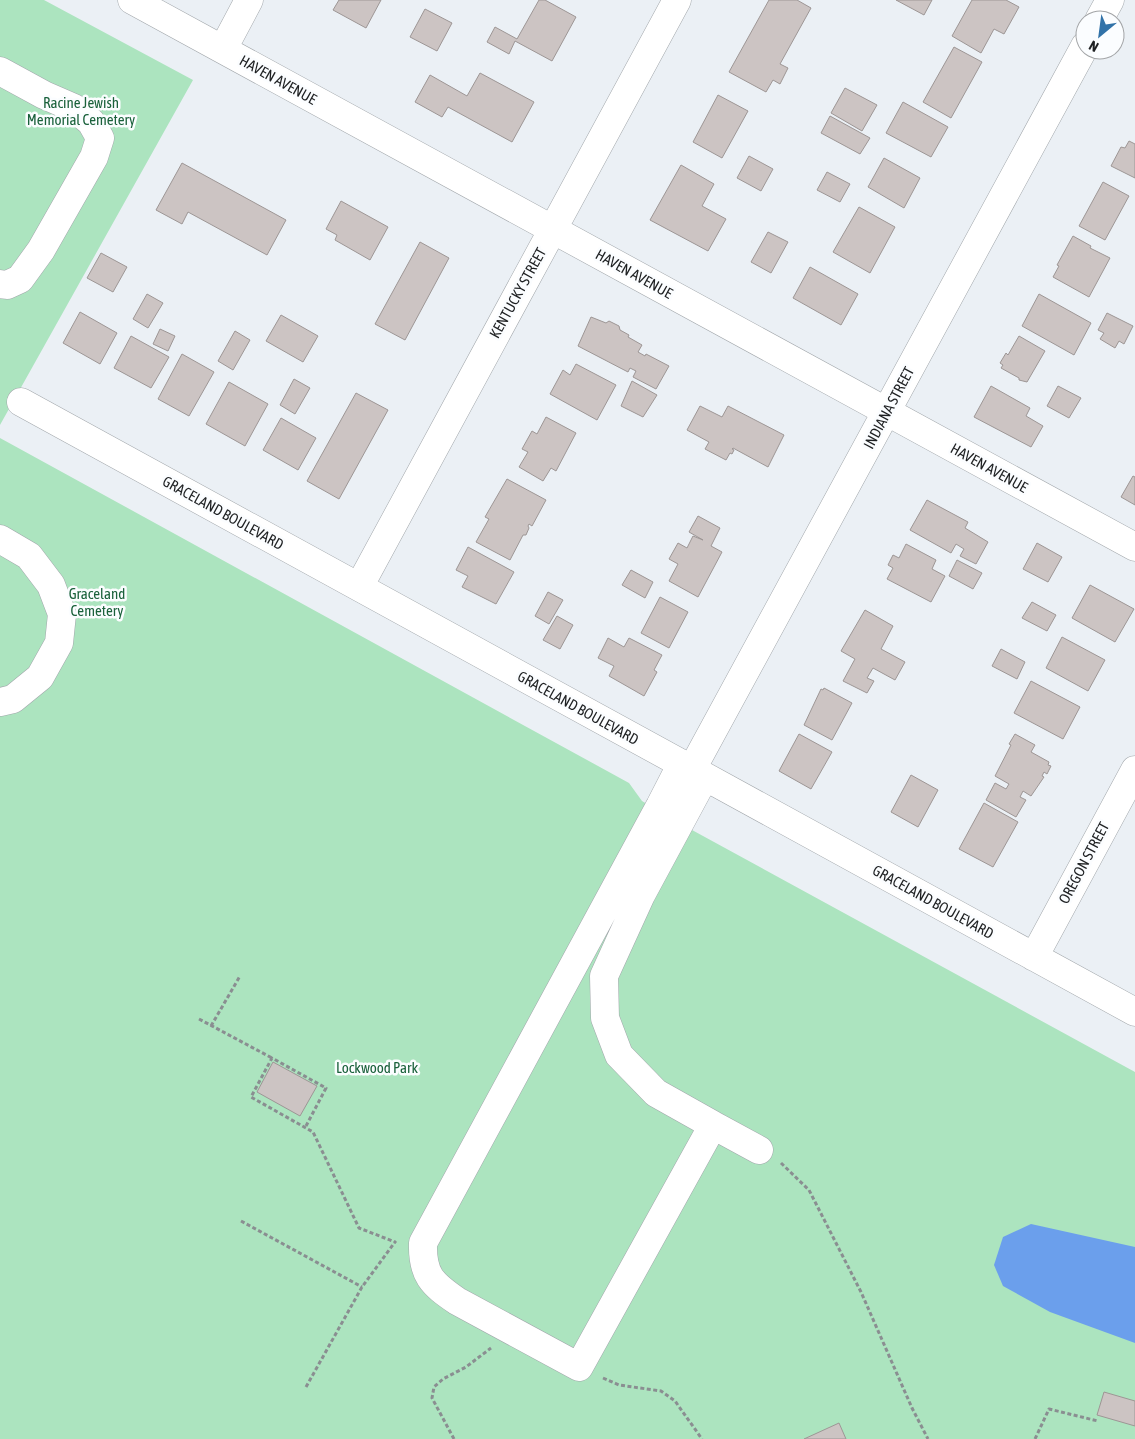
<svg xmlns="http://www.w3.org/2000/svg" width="1135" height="1439" font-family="'Asap Condensed',sans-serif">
  <rect width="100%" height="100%" fill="#ebf0f5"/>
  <path fill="#ace4bf" d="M0,0H44L193,80L0,425Z
    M0,438L629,783L642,801L670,818L1135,1072V1439H0Z"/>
  <path fill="#6b9fec" d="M1031,1224L1135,1247V1343L1050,1312L1003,1286L994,1265L1003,1237Z"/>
  <path fill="#ccc4c3" stroke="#9d9695" d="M339,0H381L366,28L333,10Z
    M539,0H545L576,17L552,61L515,41L509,54L487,42L495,27L517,39Z
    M769,0H797L811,8L780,64L788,68L780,84L773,80L766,92L729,72Z
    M896,0H932L924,15Z
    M972,0H1006L1019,7L1004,34L994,29L981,53L952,36Z
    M425,9L452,23L437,51L410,37Z
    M954,47L982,62L951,118L923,102Z
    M480,73L534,102L512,142L448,107L442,117L415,102L430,75L467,96Z
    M845,88L877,105L862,131L831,113Z
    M718,95L748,111L722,158L693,142Z
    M903,102L948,127L931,157L886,133Z
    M830,116L870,138L860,154L821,133Z
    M1129,141L1135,144V178L1111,166L1121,147L1125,148Z
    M749,156L773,169L761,191L737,178Z
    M884,158L920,178L904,208L868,187Z
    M182,163L286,220L267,255L188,212L182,224L156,210Z
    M681,165L714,184L702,206L726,219L708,251L650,220Z
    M827,172L850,184L840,202L817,190Z
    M1103,182L1129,196L1105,240L1079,226Z
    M341,201L388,227L370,260L335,240L337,235L326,229Z
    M859,207L895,227L870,273L833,252Z
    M768,232L788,242L771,273L751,262Z
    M1073,236L1091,246L1090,248L1110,258L1089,297L1053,277L1059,266L1057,265Z
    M420,242L449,258L405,340L375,324Z
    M101,253L127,267L113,292L87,278Z
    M810,267L858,294L841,325L793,298Z
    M147,294L163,303L148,328L133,319Z
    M1039,294L1091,323L1074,355L1022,326Z
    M80,312L117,333L100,364L63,343Z
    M1107,313L1133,326L1124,344L1119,341L1115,348L1100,339L1104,333L1098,330Z
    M281,315L318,336L303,362L266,341Z
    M591,317L606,323L609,321L619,326L620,330L629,335L628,337L642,345L638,352L645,356L646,354L669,366L656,389L633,377L636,371L630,368L628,372L578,346Z
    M160,329L175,336L168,351L153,344Z
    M235,331L250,340L233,370L218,361Z
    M131,336L169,357L151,388L114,368Z
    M1019,336L1045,351L1027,382L1019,380V378L1001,368L1003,365L1000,363L1006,353L1008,355Z
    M182,354L214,372L189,416L158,399Z
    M576,364L616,385L597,420L550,394L563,370L570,375Z
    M294,379L310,388L295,414L280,405Z
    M632,381L657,395L643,417L621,406Z
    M229,382L268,404L245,446L206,424Z
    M991,386L1030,408L1026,416L1043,426L1031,447L974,417Z
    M1058,386L1081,398L1069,418L1047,406Z
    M356,393L388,410L339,499L307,481Z
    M700,406L722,417L728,406L784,435L768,467L733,448L732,449L734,450L732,454L730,453L726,460L705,449L709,442L687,430Z
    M546,417L576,433L556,471L551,468L543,481L519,467L528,452L522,449L532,431L537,434Z
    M281,418L316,438L298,470L263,450Z
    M1133,476L1135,477V505L1121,497Z
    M507,479L546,500L532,526L529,524L528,526L529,528L526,535H523L510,560L476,542L489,519L485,517Z
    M927,500L968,522L965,528L988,542L976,564L960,556L964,549L956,544L951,553L910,530Z
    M698,516L720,528L711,546L722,552L698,597L669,581L678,564L669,559L678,543L687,548L693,536L703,540L689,532Z
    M1037,543L1062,557L1048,582L1023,569Z
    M906,544L936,560L932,569L945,576L931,602L887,579L893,568L888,565L893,555L899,558Z
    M468,547L514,572L496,604L462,587L468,576L456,570Z
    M957,560L982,573L973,589L949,576Z
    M631,570L653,582L645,598L622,585Z
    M1090,585L1134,609L1115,642L1072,618Z
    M548,592L563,600L549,624L535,616Z
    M660,597L688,612L669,648L641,633Z
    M1032,602L1056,615L1047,631L1022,618Z
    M865,610L893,626L881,649L905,662L895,680L873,668L867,678L874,681L867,693L843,681L855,659L841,651Z
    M557,616L573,625L560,649L543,640Z
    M1062,637L1105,660L1088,691L1046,668Z
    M608,638L624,647L629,638L662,655L654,670L657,672L644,696L609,676L614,666L598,658Z
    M1001,649L1025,662L1017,679L992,666Z
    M1031,681L1080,707L1063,739L1014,713Z
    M824,688L852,703L832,740L804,725L821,689L823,690Z
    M799,734L832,752L811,789L779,771Z
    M1015,734L1035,745L1031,752L1049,762L1048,765L1051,766L1047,774L1044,772L1042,776L1044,777L1031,796L1023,791L1020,797L1026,800L1016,817L986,800L995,783L1006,789L1009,784L995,776L1011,745L1009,744Z
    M911,775L938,790L918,827L891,812Z
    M984,803L1018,822L993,867L959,849Z
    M273,1062L317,1086L300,1116L257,1092Z
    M1104,1392L1135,1401V1426L1097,1415Z
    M839,1423L846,1439H804Z"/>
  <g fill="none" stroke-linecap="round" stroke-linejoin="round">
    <defs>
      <path id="minor" d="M132,0L1135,547
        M1099,20L1110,0
        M223,49L249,0
        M0,71L44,95L74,108L91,122L100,138L94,157L41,250L20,279L7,285L0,284
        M21,402L1135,1012
        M0,539L29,556L51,585L62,614L59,643L40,677L13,699L0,702
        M359,587L677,0
        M681,765L660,806L423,1243C422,1275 432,1284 457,1301L579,1367L713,1125L656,1093L619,1055L605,1018L604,976L641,895L704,778
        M691,771L1085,46
        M1034,957L1135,770
        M713,1125L759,1150"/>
    </defs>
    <use href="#minor" stroke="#a2a7ab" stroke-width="29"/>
    <path stroke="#8a8e91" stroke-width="3" stroke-dasharray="4 2.5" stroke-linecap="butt" d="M199,1019L272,1058
      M211,1026L240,976
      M306,1126L326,1088L272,1058L251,1097L313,1132L359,1228L395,1242L396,1241
      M781,1163L809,1190L861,1292L912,1408L928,1439
      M241,1221L362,1287
      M603,1378L619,1385L661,1391L675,1401L702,1439
      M306,1387L362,1287L395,1242L396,1243
      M454,1439L432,1398L434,1387L443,1379L466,1367L491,1348
      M1035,1439L1049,1409L1098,1421"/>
    <use href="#minor" stroke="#fff" stroke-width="28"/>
  </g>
  <g text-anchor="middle" stroke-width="5" stroke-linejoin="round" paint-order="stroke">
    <g font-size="15" fill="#1e2022" stroke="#fbfdff">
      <text transform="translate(278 80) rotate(29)" y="5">HAVEN AVENUE</text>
      <text transform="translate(634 274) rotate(29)" y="5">HAVEN AVENUE</text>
      <text transform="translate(518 293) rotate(-61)" y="5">KENTUCKY STREET</text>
      <text transform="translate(889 408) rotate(-62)" y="5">INDIANA STREET</text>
      <text transform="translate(989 468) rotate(29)" y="5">HAVEN AVENUE</text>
      <text transform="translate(223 513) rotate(29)" y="5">GRACELAND BOULEVARD</text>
      <text transform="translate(578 708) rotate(29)" y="5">GRACELAND BOULEVARD</text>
      <text transform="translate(1084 863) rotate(-62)" y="5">OREGON STREET</text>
      <text transform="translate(933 902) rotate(29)" y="5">GRACELAND BOULEVARD</text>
    </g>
    <g font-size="15" fill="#1a613b" stroke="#fbfdff">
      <text x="81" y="108">Racine Jewish<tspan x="81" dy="17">Memorial Cemetery</tspan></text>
      <text x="97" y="599">Graceland<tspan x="97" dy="17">Cemetery</tspan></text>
      <text x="377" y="1073">Lockwood Park</text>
    </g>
  </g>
  <g transform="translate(1100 35) rotate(209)"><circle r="24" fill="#fbfdff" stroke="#a3a5a7"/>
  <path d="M0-4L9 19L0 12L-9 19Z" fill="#3172a8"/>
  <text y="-8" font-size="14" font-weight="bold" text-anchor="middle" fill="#1e2022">N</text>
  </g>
</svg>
